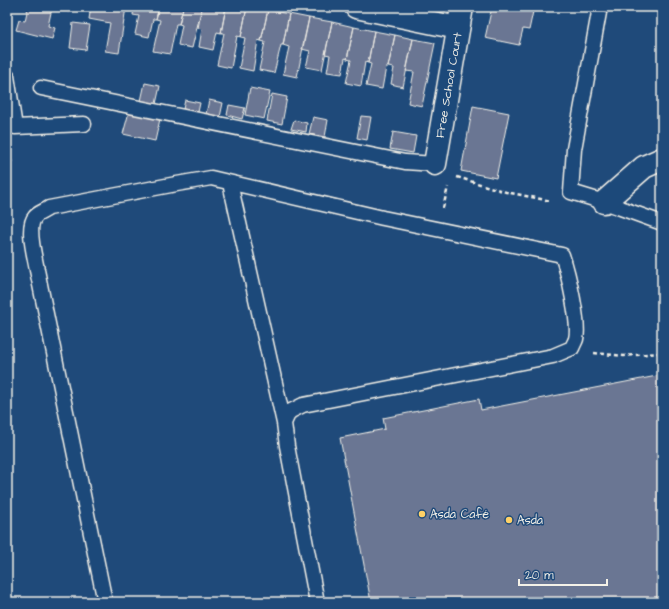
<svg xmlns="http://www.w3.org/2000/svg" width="669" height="609" font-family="'Architects Daughter',sans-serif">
  <rect width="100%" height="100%" fill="#1f4a7a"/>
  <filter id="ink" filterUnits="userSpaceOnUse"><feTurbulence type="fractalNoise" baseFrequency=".025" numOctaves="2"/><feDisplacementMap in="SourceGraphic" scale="8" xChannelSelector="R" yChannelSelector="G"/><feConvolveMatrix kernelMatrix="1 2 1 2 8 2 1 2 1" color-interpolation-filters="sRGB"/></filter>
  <g filter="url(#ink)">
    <path fill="#6b7693" stroke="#f4f1e8" d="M28,7H71L69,12L52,8L48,26L55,28L52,39L16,30L19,20L25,21Z
      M91,7H126L119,53L105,51L110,23L89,19Z
      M134,7H159L156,19H153L149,37L135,34L139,16L133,15Z
      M159,7H183L179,24H176L170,54L153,51L160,20L156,19Z
      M183,7H202L192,48L178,45L182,25L179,24Z
      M202,7H226L221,33L217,32L213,50L199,47L202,29L198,28Z
      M226,7H247L241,37L237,36L231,68L217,65L224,33H221Z
      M247,7L268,10L261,41L258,40L253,71L239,68L245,38L241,37Z
      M492,7H534L529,30L523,29L519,45L485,38Z
      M268,10L289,14L283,45H281L274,73L259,70L265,42L261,41Z
      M289,14L309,18L297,77L283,74L289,47L283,45Z
      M309,18L332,22L322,70L306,67L310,51L302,49Z
      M332,22L354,27L347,59L345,58L342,74L327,72L330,55L325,54Z
      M73,23L90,25L86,50L70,48Z
      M354,27L374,31L368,63L365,62L361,86L346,83L351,60L347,59Z
      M374,31L395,35L388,67H386L382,89L366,86L371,64L368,63Z
      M395,35L413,39L403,87L391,84L394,68L388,67Z
      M413,39L435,43L422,106L408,103L414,72L406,71Z
      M145,83L160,86L156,104L141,101Z
      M250,88L270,92L264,119L245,115Z
      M272,94L287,97L282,124L267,121Z
      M185,100L200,103L198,112L183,109Z
      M209,100L223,103L220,117L206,114Z
      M229,105L245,108L242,119L227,115Z
      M473,106L509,113L496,178L461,171Z
      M129,112L160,119L155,141L123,134Z
      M361,116L371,117L367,140L357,138Z
      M313,117L328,120L325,137L309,134Z
      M294,120L307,123L306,132L291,129Z
      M393,132L416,136L413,153L390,149Z
      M7,133L12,162L7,163Z
      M662,375V602H371L340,438L385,429L383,418L479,399L481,410Z"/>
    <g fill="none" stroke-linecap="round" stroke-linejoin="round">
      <defs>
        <path id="service" d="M600,7L574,149L571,192L604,202L662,223
          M7,76L15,127L84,124
          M41,88L405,162L435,164
          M230,183L284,423
          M105,602L37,270C35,257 26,227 35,217C38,213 45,211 49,208L171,185L211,178L383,218L562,255C568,272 580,324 576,339C575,342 573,345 572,348L553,356L303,405L289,412L284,423L287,446L317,602"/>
        <path id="pedestrian" d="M604,202L644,167L662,159"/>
        <g id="minor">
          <path d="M356,7L458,28"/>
          <path id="s1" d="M435,164L462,7"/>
        </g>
      </defs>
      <use href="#service" stroke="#f4f1e8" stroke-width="17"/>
      <use href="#pedestrian" stroke="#f4f1e8" stroke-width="25"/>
      <use href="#minor" stroke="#f4f1e8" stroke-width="25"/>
      <path stroke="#f4f1e8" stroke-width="2.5" stroke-dasharray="4 3" stroke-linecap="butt" d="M457,177L506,192L551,201
        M443,208L448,187
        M594,353L624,356L660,353L662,349"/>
      <use href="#service" stroke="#1f4a7a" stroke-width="14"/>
      <use href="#pedestrian" stroke="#1f4a7a" stroke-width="22"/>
      <use href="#minor" stroke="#1f4a7a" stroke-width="22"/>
    </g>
  </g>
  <g fill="#ffd166" stroke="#1f4a7a" stroke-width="1.5">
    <circle cx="422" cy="514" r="4"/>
    <circle cx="509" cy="520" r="4"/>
  </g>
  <g text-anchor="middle" stroke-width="3" stroke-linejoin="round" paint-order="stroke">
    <g font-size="12" fill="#f4f1e8" stroke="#1f4a7a">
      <text dy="4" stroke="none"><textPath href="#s1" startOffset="80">Free School Court</textPath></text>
    </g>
    <g font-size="12" fill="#f4f1e8" stroke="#1f4a7a" text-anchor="start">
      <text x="430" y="518">Asda Café</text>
      <text x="517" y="524">Asda</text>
    </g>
  </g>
  <rect width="669" height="609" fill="none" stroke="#1f4a7a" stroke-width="24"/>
  <rect x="12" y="12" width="645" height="585" fill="none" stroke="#f4f1e8" stroke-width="1.5" filter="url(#ink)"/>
  <path d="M519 579v6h88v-6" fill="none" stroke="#f4f1e8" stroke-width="2"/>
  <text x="525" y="579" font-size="12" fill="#f4f1e8" stroke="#1f4a7a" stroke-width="3" paint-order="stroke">20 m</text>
</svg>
